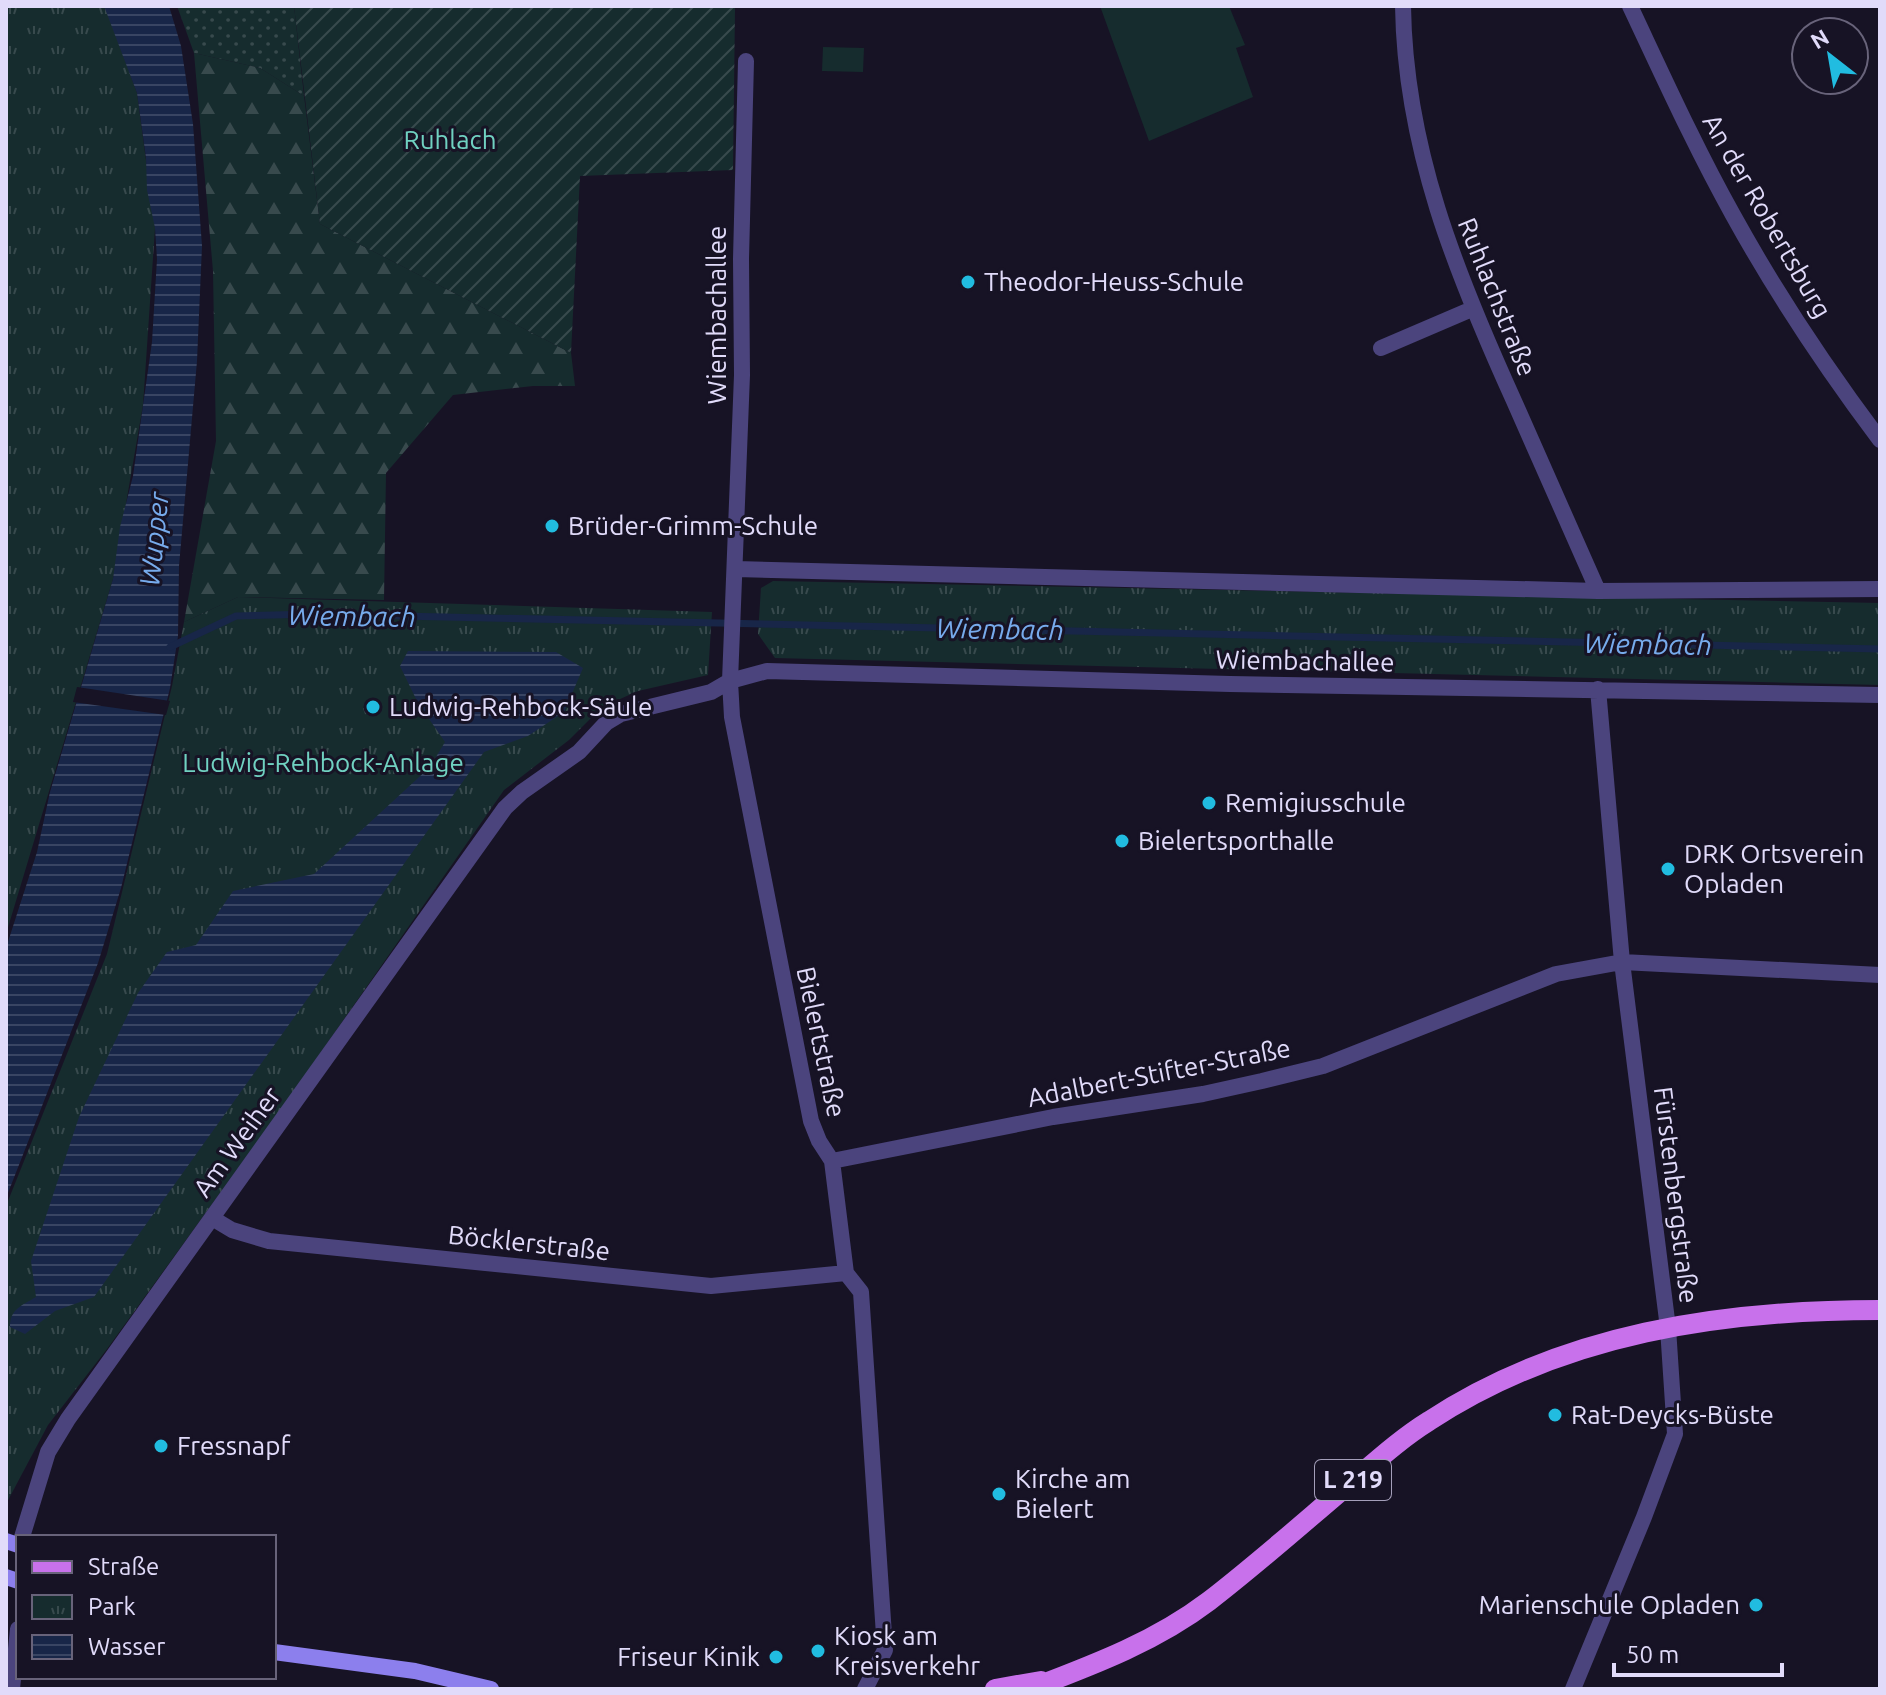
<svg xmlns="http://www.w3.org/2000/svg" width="1886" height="1695" font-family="Ubuntu,sans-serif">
  <defs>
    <pattern id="grass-dots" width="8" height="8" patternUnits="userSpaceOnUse" patternTransform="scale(2)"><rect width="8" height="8" fill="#162c2e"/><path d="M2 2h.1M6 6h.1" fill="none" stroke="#384a4d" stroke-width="1.8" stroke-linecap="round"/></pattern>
    <pattern id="forest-firs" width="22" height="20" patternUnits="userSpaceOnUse" patternTransform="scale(2)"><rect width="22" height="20" fill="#162c2e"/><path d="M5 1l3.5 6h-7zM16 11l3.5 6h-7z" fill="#384a4d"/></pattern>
    <pattern id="park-tufts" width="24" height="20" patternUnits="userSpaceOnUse" patternTransform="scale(2)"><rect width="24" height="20" fill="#162c2e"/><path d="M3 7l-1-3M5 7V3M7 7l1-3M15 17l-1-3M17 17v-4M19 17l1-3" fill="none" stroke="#384a4d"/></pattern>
    <pattern id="garden-furrows" width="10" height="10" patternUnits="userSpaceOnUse" patternTransform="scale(2)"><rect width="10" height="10" fill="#162c2e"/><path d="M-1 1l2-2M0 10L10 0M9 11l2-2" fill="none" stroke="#384a4d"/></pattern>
    <pattern id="water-rules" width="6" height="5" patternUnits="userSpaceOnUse" patternTransform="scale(2)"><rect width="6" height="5" fill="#182648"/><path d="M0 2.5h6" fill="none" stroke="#394563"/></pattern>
  </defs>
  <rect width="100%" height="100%" fill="#171325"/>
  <path fill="url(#grass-dots)" d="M177,6H294L304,96L260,68L194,53Z"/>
  <path fill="url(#forest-firs)" d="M194,53L260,68L304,96L320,224L571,353L575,386H533L453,395L386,473L384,600L238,597L184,622L216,441L213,271Z"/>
  <path fill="url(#park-tufts)" d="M6,6H105L137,93L155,228L143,405L113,579L6,934Z
    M773,581L1880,603V685L775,658L758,634L761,588Z
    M238,597L712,612L708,675L638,691L602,707L569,740L504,790L291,1095L107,1349L48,1425L6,1504V1206L107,954L172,686L184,622Z"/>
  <path fill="url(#garden-furrows)" d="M294,6H776L735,8L733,170L580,176L571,353L320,224Z"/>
  <path fill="#162c2e" d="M1100,6H1229L1245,45L1236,48L1253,97L1149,141Z
    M823,47L864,48L863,72L822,71Z"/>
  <path fill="url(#water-rules)" d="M104,6H169L181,46L193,124L202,246L197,361L179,566L178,636L170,688L121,888L98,963L6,1198V948L37,852L50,792L113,579L120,527L133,476L152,342L157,259L155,228L147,190L146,158L137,93Z
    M408,651L556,652L583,668L564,712L528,736L484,752L94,1297L55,1311L25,1334L10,1327C10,1309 21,1306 36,1297L31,1261L79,1117L138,993L167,952L196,945L233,891L314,874L430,767L445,742L418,703L400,666Z"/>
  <path fill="#171325" d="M77,687L170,701L166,715L73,702Z"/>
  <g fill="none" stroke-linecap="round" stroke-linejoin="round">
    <path stroke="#182648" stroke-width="7" d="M170,647L236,616L312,614L1880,649"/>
    <path stroke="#4b447d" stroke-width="16" d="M1403,6C1405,148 1456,273 1514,401C1542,464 1570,527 1598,591
      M1630,6C1663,76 1695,147 1733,215C1776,293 1826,368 1880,440
      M746,61L741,259L742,375L730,681L732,717L811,1121L819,1141L832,1161L846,1273L861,1292L885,1650L865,1689
      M1381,348L1472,309
      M736,569L1598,591L1880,589
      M832,1161L1053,1117L1203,1094L1262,1081L1323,1066L1556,974L1622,962L1880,975
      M212,1218L232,1230L269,1241L711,1286L846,1273
      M22,1537L48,1452L68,1419L505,808L522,792L579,752L606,723L621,714L711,692L730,681L767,671L1230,684L1880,695
      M12,1689L18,1629
      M1573,1689L1644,1517L1675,1434L1668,1328L1622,962L1598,689"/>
    <path stroke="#8c7fed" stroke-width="16" d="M6,1541L18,1545
      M6,1577L18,1581
      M274,1652L415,1671L491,1689"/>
    <path stroke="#c871eb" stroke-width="20" d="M995,1689L1041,1681
      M1030,1689C1093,1665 1155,1642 1209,1601C1257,1564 1302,1524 1348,1485C1374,1463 1400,1439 1429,1421C1563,1333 1722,1310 1880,1310"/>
  </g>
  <g fill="#21bce0" stroke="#171325" stroke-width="3">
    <circle cx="968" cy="282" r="8"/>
    <circle cx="552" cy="526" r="8"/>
    <circle cx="373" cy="707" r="8"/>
    <circle cx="1209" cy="803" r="8"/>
    <circle cx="1122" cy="841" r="8"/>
    <circle cx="1668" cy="869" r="8"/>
    <circle cx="1555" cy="1415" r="8"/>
    <circle cx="161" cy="1446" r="8"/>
    <circle cx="999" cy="1494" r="8"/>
    <circle cx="1756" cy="1605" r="8"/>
    <circle cx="818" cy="1651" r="8"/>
    <circle cx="776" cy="1657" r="8"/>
  </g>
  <g text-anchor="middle" stroke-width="6" stroke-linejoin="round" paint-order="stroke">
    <rect fill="#171325" stroke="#a49fba" stroke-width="2" x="1315" y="1460" width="76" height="40" rx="6"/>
    <g font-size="24" font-weight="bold" fill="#e1dbfa">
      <text x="1353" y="1488">L 219</text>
    </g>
    <g font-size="26" fill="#70d1c1" stroke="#171325">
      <text x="450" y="149">Ruhlach</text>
      <text x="323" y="772">Ludwig-Rehbock-Anlage</text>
    </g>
    <g font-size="26" fill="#e1dbfa" stroke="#171325">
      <text transform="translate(1767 216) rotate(60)" y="9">An der Robertsburg</text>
      <text transform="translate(1497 297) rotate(68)" y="9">Ruhlachstraße</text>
      <text transform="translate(717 315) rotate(-90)" y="9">Wiembachallee</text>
      <text transform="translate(1305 661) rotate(1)" y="9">Wiembachallee</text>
      <text transform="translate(821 1042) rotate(78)" y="9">Bielertstraße</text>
      <text transform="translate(1159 1073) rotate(-11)" y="9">Adalbert-Stifter-Straße</text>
      <text transform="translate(237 1142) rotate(-54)" y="9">Am Weiher</text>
      <text transform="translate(1676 1195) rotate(83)" y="9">Fürstenbergstraße</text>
      <text transform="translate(529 1243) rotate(6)" y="9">Böcklerstraße</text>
    </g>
    <g font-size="26" fill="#e1dbfa" stroke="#171325" text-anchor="start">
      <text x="984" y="291">Theodor-Heuss-Schule</text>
      <text x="568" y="535">Brüder-Grimm-Schule</text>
      <text x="389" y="716">Ludwig-Rehbock-Säule</text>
      <text x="1225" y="812">Remigiusschule</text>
      <text x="1138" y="850">Bielertsporthalle</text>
      <text x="1684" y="863">DRK Ortsverein<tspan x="1684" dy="30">Opladen</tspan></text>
      <text x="1571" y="1424">Rat-Deycks-Büste</text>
      <text x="177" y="1455">Fressnapf</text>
      <text x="1015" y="1488">Kirche am<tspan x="1015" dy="30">Bielert</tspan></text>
      <text x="1740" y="1614" text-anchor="end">Marienschule Opladen</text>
      <text x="834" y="1645">Kiosk am<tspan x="834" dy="30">Kreisverkehr</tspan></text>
      <text x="760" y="1666" text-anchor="end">Friseur Kinik</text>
    </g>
    <g font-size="28" font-style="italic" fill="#77abec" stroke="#171325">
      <text transform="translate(154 539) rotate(-84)" y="10">Wupper</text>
      <text transform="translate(352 616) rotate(1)" y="10">Wiembach</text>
      <text transform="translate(1000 629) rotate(1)" y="10">Wiembach</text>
      <text transform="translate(1648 644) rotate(1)" y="10">Wiembach</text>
    </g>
  </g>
  <rect width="1886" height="1695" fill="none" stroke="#e1dbfa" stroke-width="16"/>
  <rect x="16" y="1535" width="260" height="144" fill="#171325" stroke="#68637a" stroke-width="2"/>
  <rect x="32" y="1561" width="40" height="12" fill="#c871eb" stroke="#68637a" stroke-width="2"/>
  <text x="88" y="1575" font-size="24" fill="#e1dbfa">Straße</text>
  <rect x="32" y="1595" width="40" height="24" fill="url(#park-tufts)" stroke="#68637a" stroke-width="2"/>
  <text x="88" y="1615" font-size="24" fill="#e1dbfa">Park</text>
  <rect x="32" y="1635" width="40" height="24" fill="url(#water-rules)" stroke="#68637a" stroke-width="2"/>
  <text x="88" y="1655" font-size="24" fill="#e1dbfa">Wasser</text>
  <g transform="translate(1830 56) rotate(329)"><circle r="38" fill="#171325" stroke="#68637a" stroke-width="2"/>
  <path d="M0-6L14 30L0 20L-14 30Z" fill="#21bce0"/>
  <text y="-12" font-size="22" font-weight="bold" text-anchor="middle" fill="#e1dbfa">N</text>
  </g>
  <path d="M1614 1663v12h168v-12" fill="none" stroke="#e1dbfa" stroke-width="4"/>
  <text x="1626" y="1663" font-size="24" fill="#e1dbfa" stroke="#171325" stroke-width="6" paint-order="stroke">50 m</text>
</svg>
